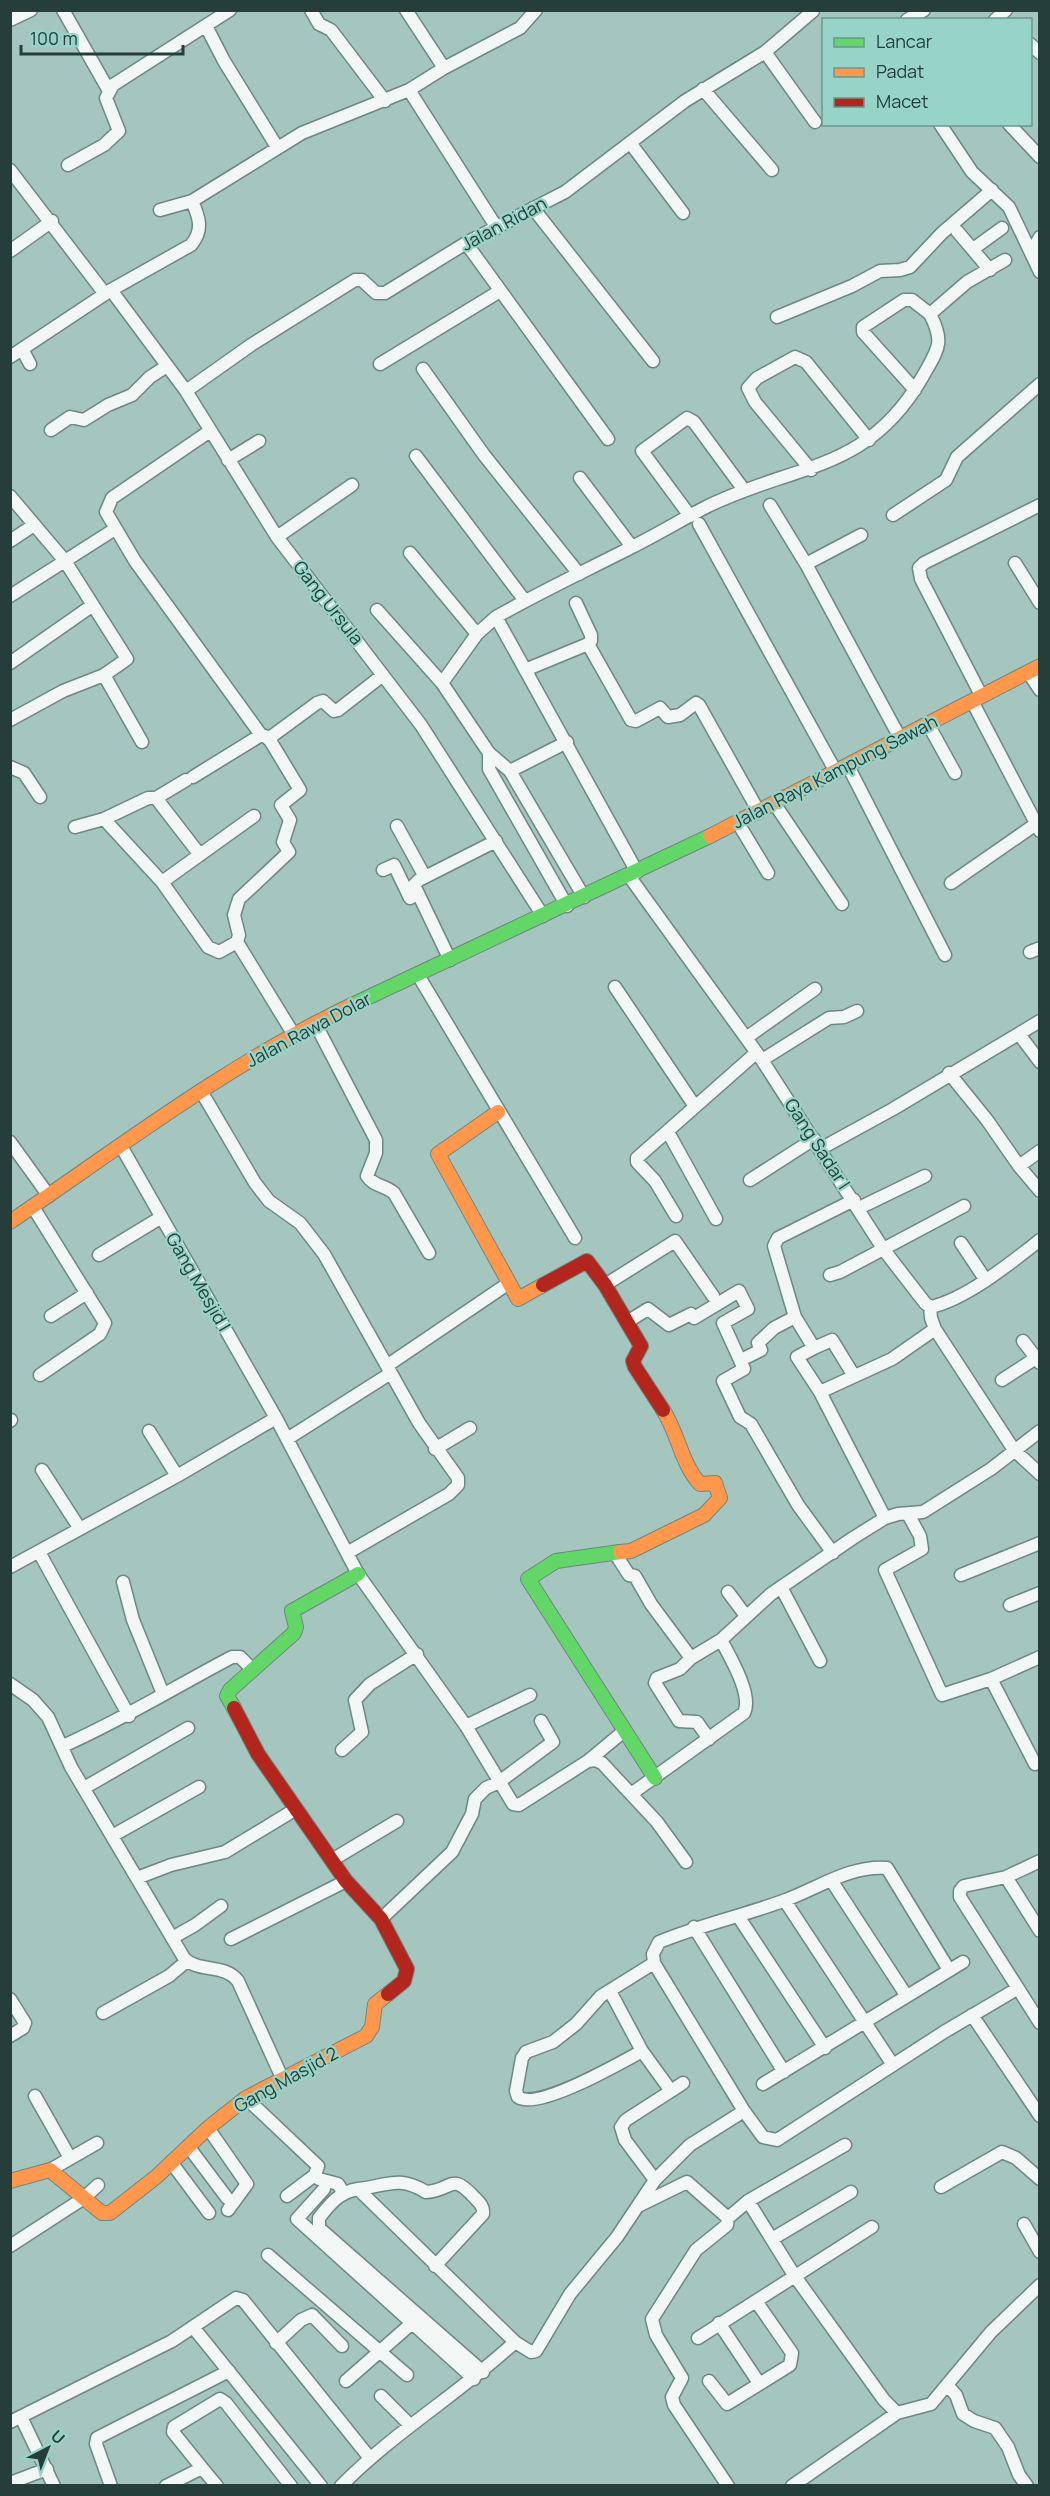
<svg xmlns="http://www.w3.org/2000/svg" width="1050" height="2496" font-family="Manrope,sans-serif">
  <rect width="100%" height="100%" fill="#a5c6bf"/>
  <g fill="none" stroke-linecap="round" stroke-linejoin="round">
    <defs>
      <path id="street" d="M63,10L109,91
        M311,10L319,24L331,30L385,101
        M406,10L444,68
        M10,20L31,10
        M907,20L924,10
        M995,20L1006,10
        M206,26L224,61L277,147
        M1030,44L1040,53
        M765,52L815,122
        M703,89L772,170
        M409,90L497,228
        M940,124L972,172L1009,207L1040,272
        M1009,124L1040,157
        M631,144L683,213
        M68,165L104,145L119,131L106,98L113,85L230,10
        M10,170L105,294
        M533,208L653,361
        M160,210L192,201
        M957,231L990,270
        M1040,237L1036,244L1040,250
        M466,243L608,439
        M973,249L1002,228
        M10,251L52,221
        M111,290L186,391L277,537L421,725L543,916
        M777,317L852,286L880,271L900,270L910,267L942,233L992,190
        M22,349L30,364
        M10,357L111,290L191,245C204,230 199,217 192,201L302,133L409,90L444,68L520,28L536,10
        M380,364L500,291
        M423,369L484,455L579,574
        M915,390L863,332V327L904,300H912L930,314
        M186,391L251,345L355,280H362L376,293H385L466,243L565,192L685,101L765,52L813,11
        M51,430L70,417L84,420L108,405L132,395L150,377L167,366
        M210,431L112,498L106,512L135,561L261,735
        M416,456L525,601
        M228,460L259,441
        M811,470L755,402L748,388L757,378L795,357L806,362L869,440
        M580,478L632,547
        M10,496L65,561L127,659L104,675L63,691L10,720
        M770,505L806,564L900,738
        M893,515L946,480L957,457L1040,384
        M690,516L642,451L687,418L694,422L744,490
        M699,524L836,772
        M277,537L352,485
        M10,541L34,525
        M410,553L477,634
        M1015,563L1040,603
        M806,564L861,535
        M10,596L115,529
        M576,603L591,635V641L588,644
        M377,610L442,683
        M496,617L637,872
        M10,663L93,605
        M525,670L588,644L631,720L636,721L660,708L668,717L680,715L696,703L699,705L759,812
        M1028,672L1040,690
        M104,675L142,742
        M981,695L921,579L919,568L924,563L1040,505
        M972,701L1040,831
        M928,724L955,773
        M268,739L317,703L323,701L334,711L338,710L383,675
        M489,753V769L567,906
        M848,766L945,955
        M10,767L24,773L40,797
        M510,771L567,742
        M193,777L261,735L268,737L300,790L281,805L290,820L283,842L289,852L239,899L234,915L239,935L237,942
        M156,798L186,780
        M774,803L842,904
        M104,819L162,882L208,947L219,952L237,942L294,1035
        M738,823L768,873
        M397,826L425,877
        M75,827L104,819L148,798H156L200,855
        M383,870L394,865L410,898L418,894
        M629,876L762,1060L884,1250L925,1303L930,1307C965,1300 1012,1262 1040,1240
        M162,882L254,816
        M951,883L1036,824
        M584,897L510,771L489,753L442,683L477,634L496,617C540,592 585,571 630,548C656,535 681,520 706,507C794,463 867,474 923,376C938,349 945,343 930,314L967,282L1005,260
        M1030,952L1040,948
        M450,960L414,885L419,880L496,841
        M418,975L575,1238
        M615,987L694,1105
        M315,1023L376,1140V1153L367,1176C373,1186 385,1185 394,1193L429,1253
        M1019,1034L1040,1062
        M746,1038L815,989
        M762,1060L829,1018L844,1017L857,1011
        M949,1073L987,1120L1019,1166L1040,1151
        M201,1091L255,1183L269,1201L300,1223L324,1254L419,1423L458,1478V1485L449,1494L347,1553
        M668,1132L716,1219
        M10,1142L49,1196
        M121,1146L276,1418L358,1574L466,1726L513,1804L519,1805L588,1761L595,1760L602,1763L657,1822L686,1862
        M820,1149L893,1109L1040,1021
        M1019,1166L1040,1191
        M750,1180L814,1139
        M854,1200L778,1238L774,1246L795,1317L814,1348L832,1340L854,1376
        M33,1207L105,1323L100,1334L40,1375
        M859,1208L925,1176
        M676,1216L655,1181L637,1162V1158L756,1053
        M961,1243L985,1279
        M99,1255L160,1218
        M830,1275L840,1272L964,1206
        M605,1285L675,1241L713,1296
        M930,1307L931,1318L935,1329L1014,1450L1040,1474
        M51,1316L87,1293
        M627,1322L648,1309L669,1325L691,1314L694,1318L739,1291L748,1309L723,1323L744,1369L723,1381L740,1417L751,1424L798,1505L833,1553
        M1023,1341L1040,1363
        M814,1348L797,1357L820,1392
        M741,1360L761,1350L758,1343L774,1328L795,1317
        M388,1365L509,1283
        M1002,1380L1036,1358
        M10,1421L11,1420
        M149,1431L177,1476
        M287,1439L391,1373
        M435,1449L470,1428
        M42,1470L80,1529
        M908,1514L920,1536L922,1549L885,1570L942,1695L991,1679L1040,1657
        M885,1518L820,1392L892,1359L935,1329
        M39,1552L129,1716
        M617,1553L618,1558L629,1575L635,1576L651,1604L691,1658
        M10,1567L177,1476L276,1418
        M961,1575L1040,1543
        M123,1582L133,1620L163,1694
        M781,1587L820,1661
        M728,1592L746,1616
        M1010,1605L1040,1593
        M991,1679L1035,1764
        M10,1684L33,1700L48,1717L71,1767L184,1958C198,1973 224,1963 238,1981L283,2080
        M466,1726L530,1695
        M709,1739L697,1722L679,1721L655,1683L657,1678L680,1669L691,1658L721,1640L771,1594L853,1538L885,1518L898,1514L923,1512L991,1469L1040,1431
        M63,1746C122,1720 175,1687 232,1657H240L253,1670
        M342,1750L362,1732L355,1700L370,1684L417,1654
        M588,1761L624,1731
        M84,1788L188,1728
        M631,1794L744,1713C753,1695 730,1657 721,1640
        M112,1836L199,1787
        M332,1860L397,1821
        M1040,1861L1006,1877L964,1886L960,1891V1897L1040,2023
        M1006,1877L1040,1931
        M137,1878L171,1865L225,1852L296,1809
        M831,1880L906,1995
        M785,1901L893,2065
        M738,1916L825,2048
        M381,1919L452,1852L472,1814L475,1799L486,1788L499,1782L553,1742L541,1721
        M694,1927L784,2072
        M172,1938L195,1925L221,1906
        M231,1939L346,1881
        M949,1970L887,1868C849,1865 817,1889 783,1901C742,1916 700,1925 659,1942L653,1954L654,1963L744,2111L763,2137L777,2140L944,2032L1017,1989
        M610,1991L642,2051L671,2091L626,2120L621,2127L625,2140L655,2180
        M10,1999L25,2023L23,2028L10,2036
        M103,2013L169,1976L187,1961
        M972,2015L1040,2116
        M642,2051C622,2062 537,2111 518,2097L516,2091L522,2058L526,2052L553,2042L576,2024L601,1996L654,1963
        M763,2084L963,1962
        M671,2091L683,2083
        M35,2096L70,2158
        M246,2098L318,2166L315,2175L287,2196
        M208,2128L247,2184L228,2210
        M188,2146L227,2198
        M171,2162L209,2213
        M50,2170L97,2143
        M315,2175L319,2179L338,2184L343,2192
        M941,2187L1002,2152L1016,2158L1040,2179
        M324,2189L297,2219L474,2379
        M358,2189C387,2186 398,2175 426,2192C454,2190 450,2171 475,2198C480,2203 484,2207 483,2214L435,2266
        M748,2201L794,2275L884,2400L897,2413L931,2404L991,2332L1040,2285
        M638,2206L687,2182L728,2218
        M1024,2224L1040,2252
        M772,2239L851,2192
        M10,2246L84,2198L98,2185
        M268,2255L407,2375
        M719,2323L759,2383
        M193,2327L321,2486
        M698,2338L872,2227
        M276,2343L301,2320L312,2315L342,2346
        M483,2372L319,2228V2218C330,2204 339,2192 358,2189L515,2342L531,2352L536,2351L570,2294L617,2237L655,2180L690,2145L744,2111
        M346,2381L411,2324
        M709,2381L727,2404L790,2365L792,2353L756,2301
        M947,2385L956,2395L963,2414L974,2421L995,2428L1008,2447L1019,2475L1027,2486
        M381,2396L410,2425
        M21,2417L54,2486
        M10,2422L172,2341L236,2298L243,2300L369,2457
        M202,2468L217,2486
        M10,2483L47,2469
        M111,2486L96,2444L97,2438L229,2371
        M166,2486L202,2468L173,2432L174,2427L220,2399L226,2403L291,2486
        M341,2486C394,2432 459,2394 515,2342
        M728,2486L674,2405L672,2397L682,2378L656,2335L652,2319L696,2250L727,2225L728,2218L748,2201L845,2145
        M792,2486L897,2413"/>
      <path id="fast" d="M352,1005L710,836
        M620,1552L556,1561L528,1579L655,1778
        M234,1708L227,1696L230,1690L294,1633L296,1627L292,1611L358,1574"/>
      <path id="slow" d="M710,836L1040,666
        M498,1112L438,1154L518,1299L543,1285
        M10,1222C121,1146 230,1063 352,1005
        M620,1552L631,1551L704,1515L720,1498L715,1483L700,1484C681,1463 678,1433 663,1410
        M10,2181L50,2170L102,2213H110L156,2177L208,2128L246,2098L366,2036L372,2027L375,2004L388,1994"/>
      <path id="jam" d="M543,1285L587,1261L605,1285L641,1346L633,1361L635,1367L663,1410
        M234,1708L258,1754L346,1881L381,1919L407,1969L404,1981L388,1994"/>
    </defs>
    <use href="#street" stroke="#6d8782" stroke-width="15"/>
    <use href="#fast" stroke="#6d8782" stroke-width="16"/>
    <use href="#slow" stroke="#6d8782" stroke-width="16"/>
    <use href="#jam" stroke="#6d8782" stroke-width="16"/>
    <use href="#street" stroke="#f2f6f5" stroke-width="12"/>
    <use href="#fast" stroke="#63d668" stroke-width="14"/>
    <use href="#slow" stroke="#ff974d" stroke-width="14"/>
    <use href="#jam" stroke="#b3261e" stroke-width="14"/>
  </g>
  <g text-anchor="middle" stroke-width="4.5" stroke-linejoin="round" paint-order="stroke">
    <g font-size="18" fill="#253e39" stroke="#97d4c7">
      <text transform="translate(504 224) rotate(-28)" y="6">Jalan Ridan</text>
      <text transform="translate(328 603) rotate(52)" y="6">Gang Ursula</text>
      <text transform="translate(835 772) rotate(-27)" y="6">Jalan Raya Kampung Sawah</text>
      <text transform="translate(309 1030) rotate(-28)" y="6">Jalan Rawa Dolar</text>
      <text transform="translate(817 1144) rotate(57)" y="6">Gang Sadar I</text>
      <text transform="translate(198 1282) rotate(60)" y="6">Gang Mesjid I</text>
      <text transform="translate(286 2080) rotate(-29)" y="6">Gang Masjid 2</text>
    </g>
  </g>
  <rect width="1050" height="2496" fill="none" stroke="#253e39" stroke-width="24"/>
  <rect x="822" y="18" width="210" height="108" fill="#97d4c7" stroke="#69988e" stroke-width="1.5"/>
  <rect x="834" y="38" width="30" height="9" fill="#63d668" stroke="#69988e" stroke-width="1.5"/>
  <text x="876" y="48" font-size="18" fill="#253e39">Lancar</text>
  <rect x="834" y="68" width="30" height="9" fill="#ff974d" stroke="#69988e" stroke-width="1.5"/>
  <text x="876" y="78" font-size="18" fill="#253e39">Padat</text>
  <rect x="834" y="98" width="30" height="9" fill="#b3261e" stroke="#69988e" stroke-width="1.5"/>
  <text x="876" y="108" font-size="18" fill="#253e39">Macet</text>
  <g transform="translate(48 2448) rotate(42)" stroke="#97d4c7" stroke-width="4.5" paint-order="stroke">
  <path d="M0-4.5L10 22L0 15L-10 22Z" fill="#253e39"/>
  <text y="-9" font-size="16" font-weight="bold" text-anchor="middle" fill="#253e39">U</text>
  </g>
  <path d="M21 45v9h162v-9" fill="none" stroke="#253e39" stroke-width="3"/>
  <text x="30" y="45" font-size="18" fill="#253e39" stroke="#97d4c7" stroke-width="4.5" paint-order="stroke">100 m</text>
</svg>
